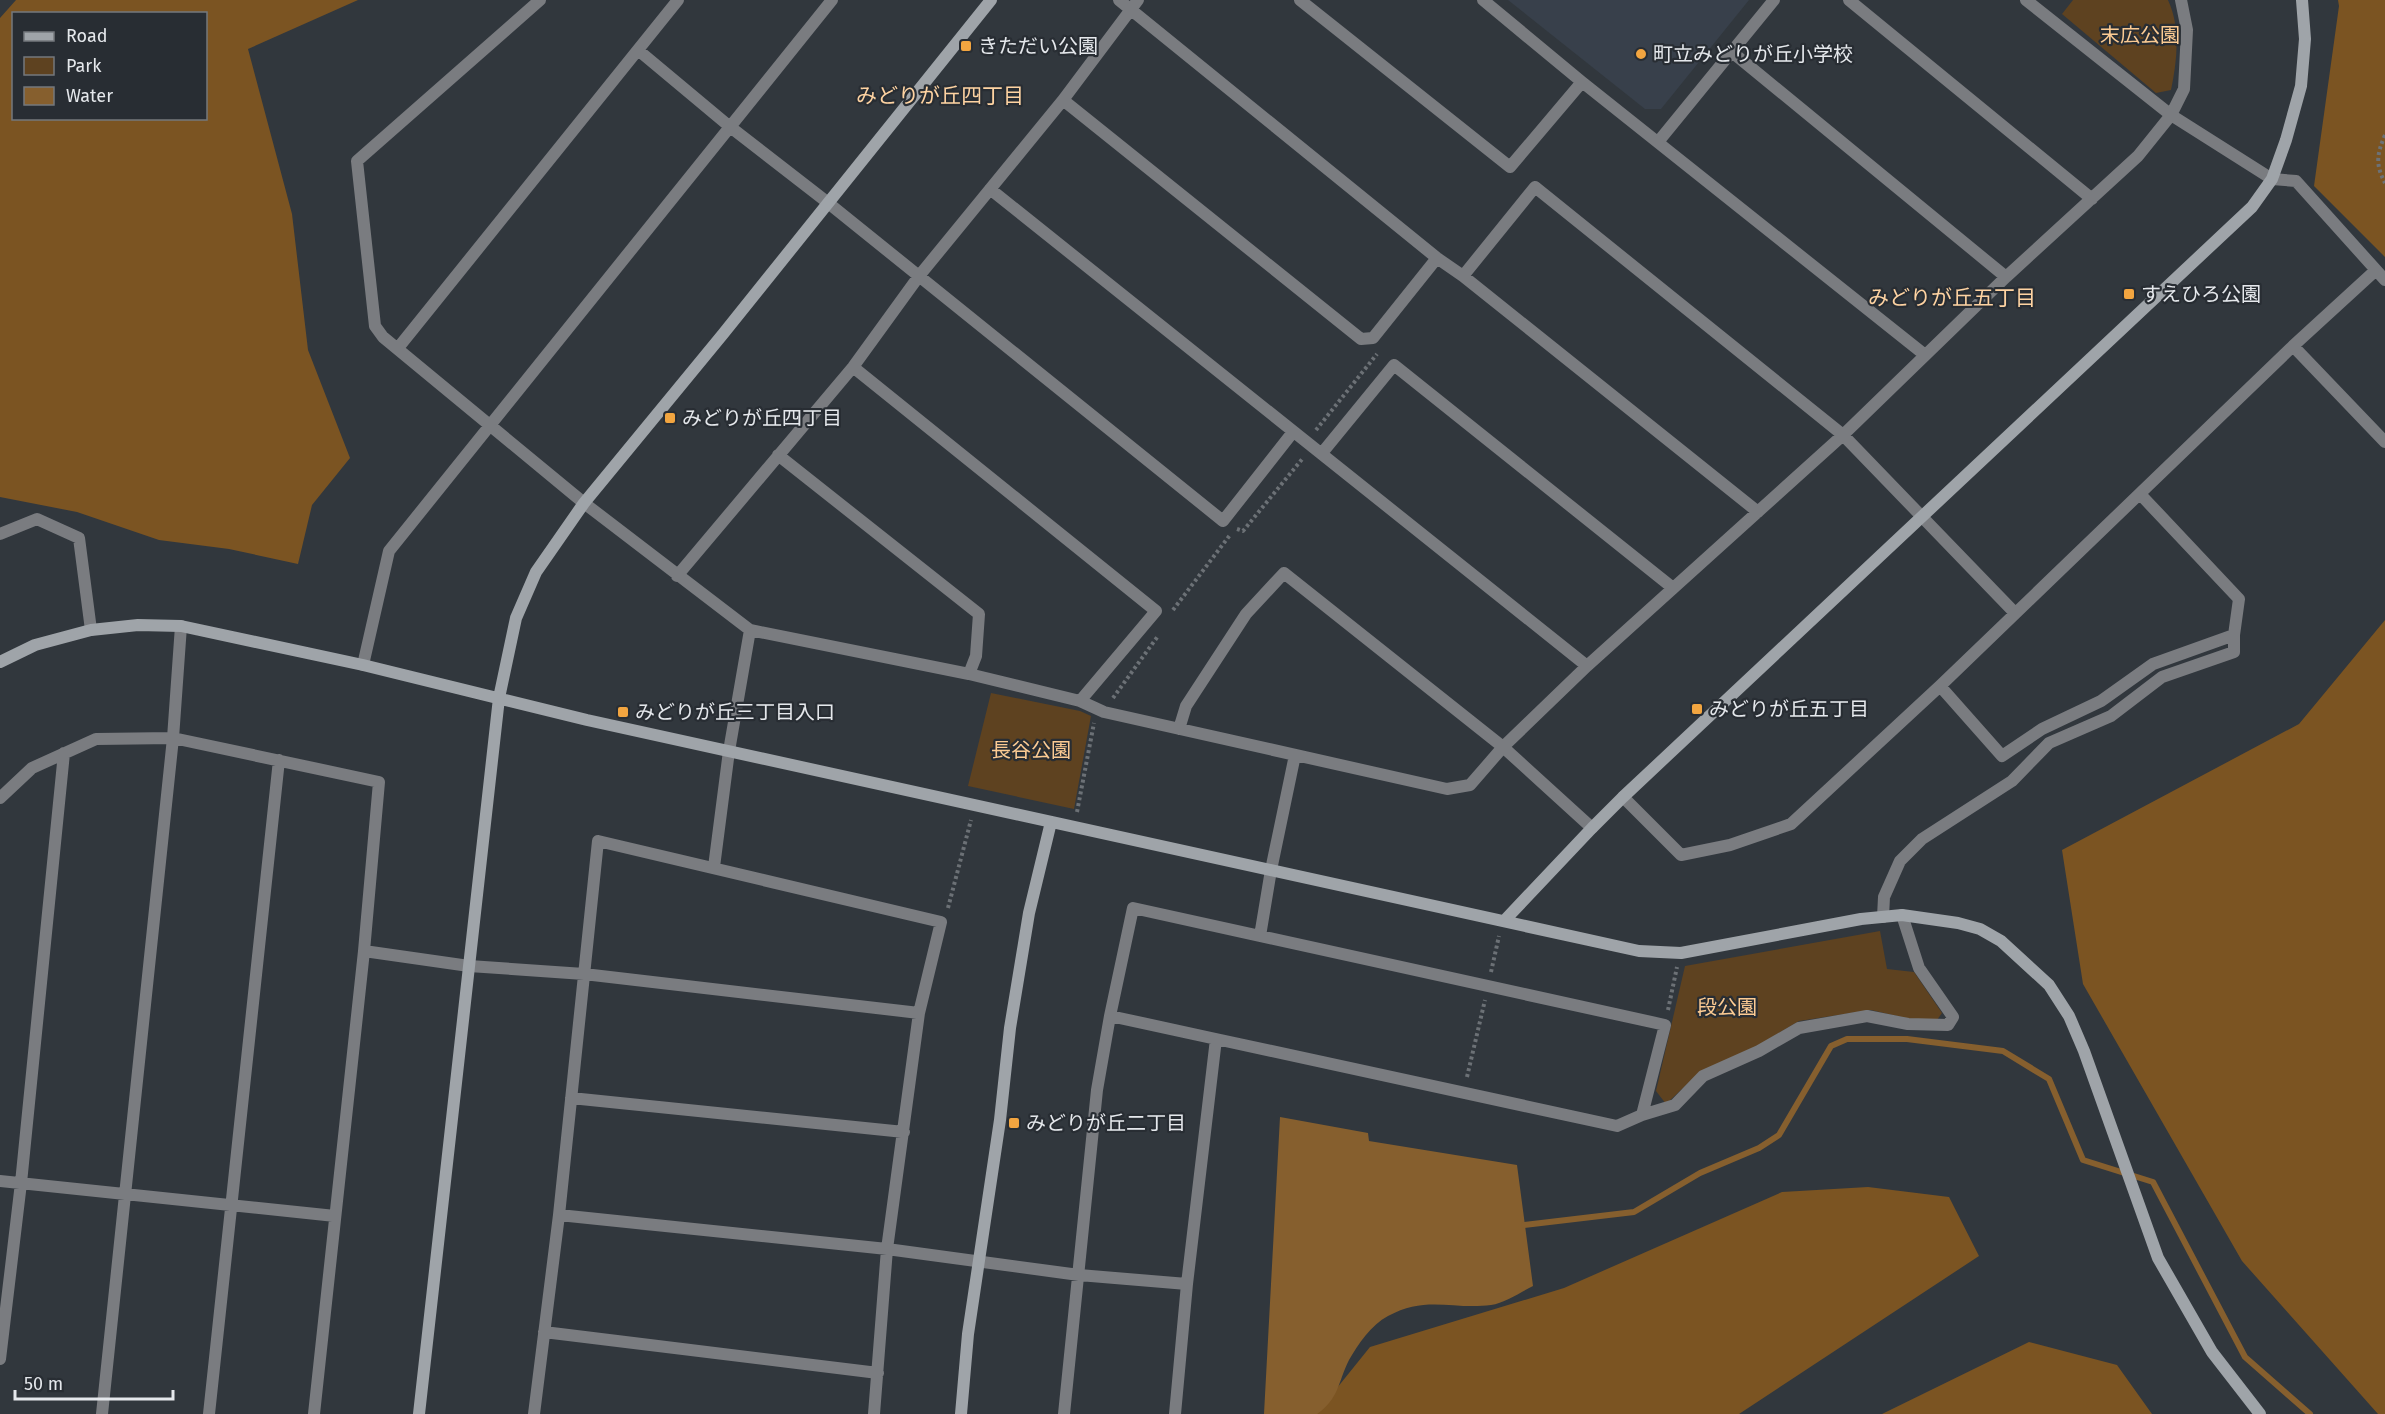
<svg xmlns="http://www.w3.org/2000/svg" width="2385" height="1414" font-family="'Fira Sans','Noto Sans JP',sans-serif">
  <rect width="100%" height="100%" fill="#31373d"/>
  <path fill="#38404b" d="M1508,0H1749L1661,109H1645Z"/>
  <path fill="#5e4220" d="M2073,0H2168C2181,28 2177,61 2171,90L2156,93L2062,14Z
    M991,693L1080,711L1091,716L1074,809L968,786Z
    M1880,931L1887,969L1914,972L1942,1013L1937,1020L1910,1019L1871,1010L1799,1021L1759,1045L1698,1074L1666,1104L1656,1091L1685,966Z"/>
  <path fill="#7b5422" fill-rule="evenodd" d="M16,0H358L248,49L292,214L308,350L350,458L312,505L298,564L229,549L159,540L77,512L0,497V18ZM14,14H206V118H14Z
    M2338,0H2385V257L2314,186L2339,6Z
    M2385,620V1414H2378L2242,1261L2083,984L2062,850L2299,724Z
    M1868,1187L1949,1197L1979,1256L1739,1414H1316L1370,1347L1564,1288L1782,1192Z
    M2029,1342L2117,1365L2152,1414H1882Z"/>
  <path fill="#865f2e" d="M1280,1117L1368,1133L1369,1141L1517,1165L1533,1286C1521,1292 1505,1303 1491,1305C1453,1310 1426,1295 1388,1316C1371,1325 1358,1344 1349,1360C1338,1382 1339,1399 1317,1414H1264Z"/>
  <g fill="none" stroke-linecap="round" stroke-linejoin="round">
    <path stroke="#865f2e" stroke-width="6" d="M1524,1225L1634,1212L1700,1173L1759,1148L1779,1135L1831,1046L1847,1039H1907L2003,1051L2049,1079L2083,1160L2153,1182L2245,1357L2310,1414"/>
    <path stroke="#6c7176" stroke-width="4" stroke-dasharray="3 3" stroke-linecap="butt" d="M2385,135C2377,154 2375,164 2385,183
      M1316,430L1377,354
      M1237,529L1243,531L1303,458
      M1173,610L1230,535
      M1113,698L1158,636
      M1077,812L1094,723
      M948,908L971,820
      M1491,972L1499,936
      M1668,1010L1677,967
      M1467,1077L1485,1000"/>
    <path stroke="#7a7c80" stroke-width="12" d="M540,0L357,161L375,326L383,337L584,503L750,630L969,674L1080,701L1104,712L1447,789L1470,785L1503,747L1587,666L1843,435L2006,277L2138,156L2171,115L2184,89L2187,30L2181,0
      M1119,0L1437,258L1463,276L1758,512
      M1300,0L1510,167L1582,82
      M1483,0L1582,82L1925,355
      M1849,0L2092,199
      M2026,0L2171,115L2272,179L2296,181L2385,280
      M638,50L729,126L827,202L1223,521L1293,432
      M1732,52L2006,277
      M1063,100L1361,339L1373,338L1437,258
      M1658,142L1774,0
      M990,189L1587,666
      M1463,276L1535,187L1843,435L2014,612
      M2293,346L2385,442
      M398,348L678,0
      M853,367L1156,611L1080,701
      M1322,453L1394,365L1673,588
      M778,455L979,614L976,656L969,674
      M0,534L37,519L79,538L91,630
      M677,576L853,367L919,276L1063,100L1138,0
      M363,665L389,551L832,0
      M1940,686L2002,756L2042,729L2101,701L2153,664L2234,635L2239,599L2140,494
      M1179,729L1186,706L1246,614L1284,573L1503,747L1592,828
      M1623,797L1681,855L1730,845L1791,824L1940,686L2293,346L2376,270
      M0,798L32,768L96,739L173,738L379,782L364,951L314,1414
      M714,867L729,751L750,630
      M1883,917L1884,897L1900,861L1922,839L2012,781L2049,743L2111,716L2162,677L2234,652V635
      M1260,936L1271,870L1295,755
      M364,951L469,966L584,974L919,1013
      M1110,1016L1216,1039
      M571,1098L904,1132
      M1642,1115L1675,1105L1703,1076L1759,1051L1799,1028L1867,1016L1908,1024L1948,1025L1953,1017L1919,968L1902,915
      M0,1181L335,1216
      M559,1215L887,1249L1079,1275L1187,1284
      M544,1332L878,1373
      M0,1359L21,1183L64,753
      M102,1414L173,738L181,626
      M209,1414L279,760
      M534,1414L559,1215L598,841L941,922L919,1013L887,1249L874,1414
      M1064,1414L1097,1090L1110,1016L1133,908L1665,1025L1642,1115L1617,1126L1216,1039L1187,1284L1175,1414"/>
    <path stroke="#9fa4a9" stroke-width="12" d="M0,662L35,645L91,630L138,625L181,626L363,665L587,720L1639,951L1681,953L1861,919L1902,915L1958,923L1980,929L2001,941L2049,985L2069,1016L2084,1051L2158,1258L2212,1352L2260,1414
      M1504,921L1592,828L1623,797L2252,207L2272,179L2286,140L2301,86L2305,39L2302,0
      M419,1414L499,698L516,618L536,572L584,503L723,334L991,0
      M961,1414L968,1334L1000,1120L1010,1028L1029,913L1051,822"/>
  </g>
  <g fill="#f2a540" stroke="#282d33" stroke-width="2">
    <rect x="960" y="40" width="12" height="12" rx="3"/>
    <circle cx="1641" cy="54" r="6"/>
    <rect x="2123" y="288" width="12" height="12" rx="3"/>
    <rect x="664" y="412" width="12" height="12" rx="3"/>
    <rect x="1691" y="703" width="12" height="12" rx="3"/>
    <rect x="617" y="706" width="12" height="12" rx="3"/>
    <rect x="1008" y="1117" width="12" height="12" rx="3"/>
  </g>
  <g text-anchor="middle" stroke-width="4.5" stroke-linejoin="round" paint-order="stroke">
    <g font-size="20" fill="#fccb93" stroke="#282d33">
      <text x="2140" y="42">末広公園</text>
      <text x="1031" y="757">長谷公園</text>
      <text x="1727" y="1014">段公園</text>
    </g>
    <g font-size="20" fill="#e5e8ec" stroke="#282d33" text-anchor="start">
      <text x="978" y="53">きただい公園</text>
      <text x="1653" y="61">町立みどりが丘小学校</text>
      <text x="2141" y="301">すえひろ公園</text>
      <text x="682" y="425">みどりが丘四丁目</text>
      <text x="1709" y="716">みどりが丘五丁目</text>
      <text x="635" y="719">みどりが丘三丁目入口</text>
      <text x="1026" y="1130">みどりが丘二丁目</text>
    </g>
    <g font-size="21" fill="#fed3a2" stroke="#282d33">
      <text x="940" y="103">みどりが丘四丁目</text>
      <text x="1952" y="305">みどりが丘五丁目</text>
    </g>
  </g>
  <rect x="12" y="12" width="195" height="108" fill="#282d33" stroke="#74787d" stroke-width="1.5"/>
  <rect x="24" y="32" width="30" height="9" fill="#9fa4a9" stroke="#74787d" stroke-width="1.5"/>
  <text x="66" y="42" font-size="18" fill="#e5e8ec">Road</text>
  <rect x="24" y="57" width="30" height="18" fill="#5e4220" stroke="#74787d" stroke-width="1.5"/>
  <text x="66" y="72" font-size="18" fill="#e5e8ec">Park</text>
  <rect x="24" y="87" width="30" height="18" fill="#865f2e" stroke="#74787d" stroke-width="1.5"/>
  <text x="66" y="102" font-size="18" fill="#e5e8ec">Water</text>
  <path d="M15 1390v9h158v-9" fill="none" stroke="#e5e8ec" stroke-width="3"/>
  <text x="24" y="1390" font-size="18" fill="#e5e8ec" stroke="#282d33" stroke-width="4.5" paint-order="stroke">50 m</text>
</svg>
